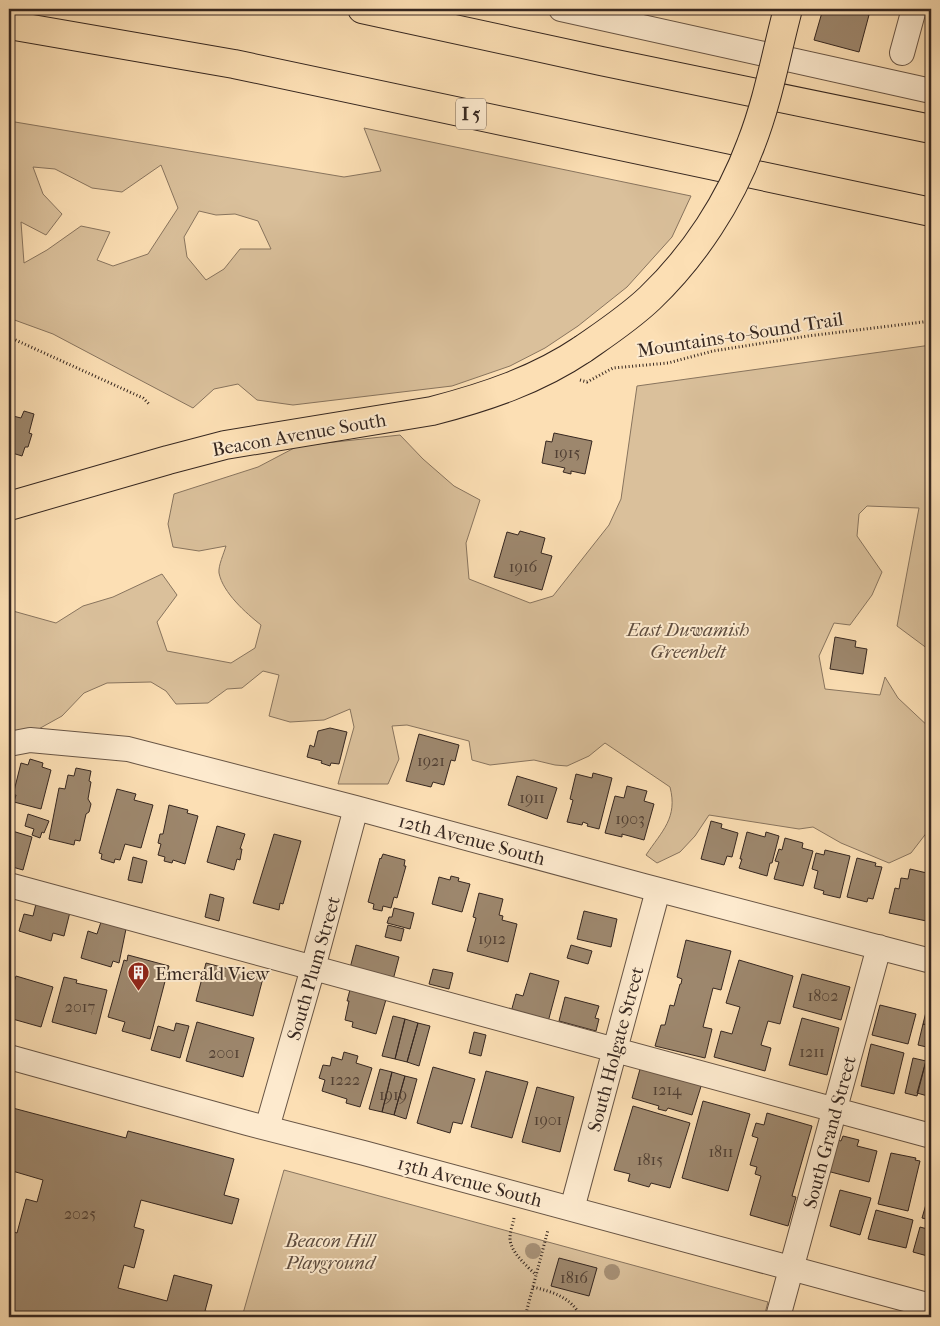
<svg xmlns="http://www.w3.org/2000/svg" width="940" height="1326" font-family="'IM FELL French Canon',serif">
  <rect width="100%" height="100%" fill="#fcdfb4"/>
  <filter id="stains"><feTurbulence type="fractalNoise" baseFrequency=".004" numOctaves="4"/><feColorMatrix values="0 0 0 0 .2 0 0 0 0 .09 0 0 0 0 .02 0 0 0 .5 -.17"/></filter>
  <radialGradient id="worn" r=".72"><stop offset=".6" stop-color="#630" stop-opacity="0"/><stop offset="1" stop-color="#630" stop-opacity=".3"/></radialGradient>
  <path fill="#dac09b" stroke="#88745e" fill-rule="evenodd" d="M9,121L344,177L381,171L364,128L691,196L672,237L627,287L578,326L545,348L510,366L452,386L293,405L257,400L238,384L214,389L193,408L53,334L9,318ZM161,165L178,208L148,254L113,266L97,260L110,232L81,226L47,250L24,263L21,222L46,235L62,214L43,194L33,167L55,169L92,188L122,192ZM199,211L216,215L235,214L258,221L271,249H240L224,269L206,280L187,257L184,237Z
    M931,345V648L928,649L897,626L919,508L867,506L859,514L857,536L882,572L872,595L850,625L834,623L819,656L825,689L880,695L885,677L898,698L931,729V827L911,853L889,863L841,843L813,827L799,829L709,815L695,836L680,852L657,863L646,855C662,831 678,818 670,787L605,743L589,756L567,766L555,765L534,760L490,765L472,760L469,741L407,725L392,726L399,759L388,784H338L354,727L350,709L324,720L290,722L269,716L279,675L263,671L242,688L227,689L208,703L176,704L166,691L151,682L107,683L84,693L62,716L26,736L9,737V615L13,611L56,623L83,606L113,597L162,574L177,595L157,622L167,651L231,663L255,648L261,625C246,613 223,593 219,573C218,566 224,553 226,546L199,551L173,547L168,524L174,494L258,467L298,446L400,435L423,459L454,486L480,500L466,543L469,579L530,603L553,596L609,525L621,499L637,386Z
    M284,1170L768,1302L764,1317H242Z"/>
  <path fill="#9d876d" stroke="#362720" d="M823,9H843L869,15L859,52L814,40Z
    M24,411L34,414L29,433L32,434L28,447H25L22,456L9,452V415L21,418Z
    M554,433L592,441L585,474L571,471V474L563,472L565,468L542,463L546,441L552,442Z
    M520,531L545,538L541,553L552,556L542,590L494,577L507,532L518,535Z
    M835,637L856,641L855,647L867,649L863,674L830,669Z
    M330,728L347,732L339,764L331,763L330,766L321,763L322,761L307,757L310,745L314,747L318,731Z
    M419,734L459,745L455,761L451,760L444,785L433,782L431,787L406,781Z
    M30,759L43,763L42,767L51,770L41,809L14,802L16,795H13L21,763L28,765Z
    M76,768L91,771L89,781L91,782L88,799L91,804L89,812L86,814L80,841L75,840L74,845L49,839L59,788L65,789L68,775L74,776Z
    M593,773L612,778L599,829L587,826L588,824L583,822L582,825L567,822L573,800L570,799L576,774L592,778Z
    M517,776L557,788L547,819L508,805Z
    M627,786L647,791L644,801L654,804L644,840L622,834V837L605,833L615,796L624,798Z
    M117,789L136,794L134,800L153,805L141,848L125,844L120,860L115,859L114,863L101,859L102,854L99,853Z
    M169,805L188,810L187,813L198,816L185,864L173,860L172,863L164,861L165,857L158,855L161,844L158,843L160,834H163Z
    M28,814L49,821L44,833L42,832L40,838L32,835L34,829L25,826Z
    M711,821L722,824L721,828L738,833L732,857L727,856L724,865L701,859Z
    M217,826L245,834L240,849H242L240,860L237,859L234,870L207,862Z
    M9,830L32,837L23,870L9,866Z
    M747,832L765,837L766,832L779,836L772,863H770L767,876L739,868L742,859H740Z
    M274,834L301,841L283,904L280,903L279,910L253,903Z
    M785,838L803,843L802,848L813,851L803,886L774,879L779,862L775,861L779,849L782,850Z
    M825,850L850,856L840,898L823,894L824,891L814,888L818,871L812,869L816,853L824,855Z
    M383,854L405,860L404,866H406L397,898L394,897L391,908L383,906L382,911L373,909L374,904L368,902L380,858L381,859Z
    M133,857L147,861L142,883L128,880Z
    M857,858L876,863L875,866L882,867L873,899L868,898L867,902L847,897Z
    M910,869L931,874V922L889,913L895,888L899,889L901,878L908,879Z
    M451,876L459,878L458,881L470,884L462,912L432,904L439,877L450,880Z
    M479,893L503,899L499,915L503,916L502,920L517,924L508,962L467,951L476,918L473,917Z
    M210,894L224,898L219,921L205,917Z
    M37,900L71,908L64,936L53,933L51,941L19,931L24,914L33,916Z
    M394,908L414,913L410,929L387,923L389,917H392Z
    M584,911L617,919L611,947L577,939Z
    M101,922L126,929L119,963L113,961L111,967L81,958L88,931L97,934Z
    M388,925L404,929L401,941L385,937Z
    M686,940L731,951L721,990L713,988L703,1027L712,1029L705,1058L655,1046L661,1025H665L670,1005L674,1006L680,984H681L682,979L677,977Z
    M356,945L399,957L393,980L350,968Z
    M571,945L592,951L588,964L567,958Z
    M128,955L169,966L150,1039L122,1031L125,1022L108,1017L124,960L127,961Z
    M739,960L793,976L780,1024L768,1021L761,1045L771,1048L765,1071L714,1057L721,1031L732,1034L740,1007L726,1003Z
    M206,963L263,978L253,1016L196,1001Z
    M433,969L453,973L449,989L429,984Z
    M530,973L559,981L548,1022L511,1012L516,994L523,996Z
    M802,974L850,987L841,1020L793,1007Z
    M16,976L53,987L41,1027L9,1018V993L10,994Z
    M64,977L77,980L76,983L107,990L96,1034L52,1022Z
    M351,986L387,996L376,1034L352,1027L353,1022L345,1020L349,1001H347Z
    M565,997L599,1006L595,1018L599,1019L596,1031L559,1021Z
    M928,1004L931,1005V1026L923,1024Z
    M880,1005L916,1014L908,1044L872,1035Z
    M393,1016L405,1019L395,1059L382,1056Z
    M802,1018L839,1028L827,1075L789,1065Z
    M405,1019L418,1023L407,1062L395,1059Z
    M197,1022L254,1038L243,1077L186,1061Z
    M176,1023L189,1026L180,1058L151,1050L158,1026L174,1031Z
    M418,1023L430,1026L419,1066L407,1062Z
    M923,1024L931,1026V1048L918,1045Z
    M474,1032L486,1035L481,1056L469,1053Z
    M871,1044L904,1053L894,1094L861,1086Z
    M344,1052L358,1056L356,1063L372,1068L360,1107L346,1103L347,1099L322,1091L325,1080L319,1078L323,1065L330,1066L332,1057L342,1060Z
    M927,1057L931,1058V1097L917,1093Z
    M913,1058L926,1061L917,1096L905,1093Z
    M642,1062L703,1080L692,1115L668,1108L666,1111L658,1109L659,1106L632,1098Z
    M433,1067L475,1079L462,1124L453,1122L450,1133L417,1123Z
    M380,1069L392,1072L382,1112L369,1109Z
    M486,1071L528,1082L512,1138L471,1127Z
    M392,1072L405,1076L394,1115L382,1112Z
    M405,1076L417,1079L406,1119L394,1115Z
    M537,1087L574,1097L560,1152L522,1142Z
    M703,1101L750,1114L728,1191L682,1178Z
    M633,1106L690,1123L670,1188L651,1183L649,1187L628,1181L630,1174L614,1170Z
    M9,1107L126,1138L128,1131L234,1159L224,1195L239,1199L232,1224L141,1200L134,1227L144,1230L134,1268L124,1265L118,1288L167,1301L174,1275L212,1285L205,1311L214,1313L212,1317H9V1230L17,1233L26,1199L37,1202L43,1180L9,1170Z
    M767,1113L812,1126L792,1196L796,1197L788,1226L750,1215L761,1176L755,1174L757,1167L750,1165L758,1138L752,1136L756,1123L764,1125Z
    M843,1136L859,1140L857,1146L877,1151L869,1182L827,1171L838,1140L841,1141Z
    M891,1153L916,1158L915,1160L920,1161L908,1211L878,1204Z
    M840,1190L871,1198L860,1235L830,1226Z
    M929,1194L931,1195V1220L922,1218Z
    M876,1210L913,1220L906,1248L868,1239Z
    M920,1227L931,1230V1257L913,1252Z
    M559,1258L597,1268L589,1296L551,1286Z"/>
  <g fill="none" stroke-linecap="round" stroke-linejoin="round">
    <defs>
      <path id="minor" d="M561,9L931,91
        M902,53L914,9
        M9,744L30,740L128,749L356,808L644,886L931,961
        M9,885L931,1136
        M9,1057L247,1123L364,1153L931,1306
        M267,1128L313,968L356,808
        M572,1209L658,890
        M778,1317L879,947"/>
      <path id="major" d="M9,506L168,460L225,445L432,411C486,397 537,380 583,349"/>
      <path id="highway" d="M362,9L601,61L931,129
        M9,25L234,64L931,212"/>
    </defs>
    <use href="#minor" stroke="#685545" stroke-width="26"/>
    <use href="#major" stroke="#362720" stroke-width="30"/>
    <use href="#highway" stroke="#362720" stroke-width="30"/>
    <path stroke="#362720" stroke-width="3" stroke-dasharray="1 2.5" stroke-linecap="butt" d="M9,337L143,398L150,405
      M580,380L587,382L613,368L668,363L713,351L808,336L931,321
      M514,1218C513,1224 510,1231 510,1238C510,1252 527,1266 536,1275
      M533,1287C553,1292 571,1297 581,1317
      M525,1317L548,1230"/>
    <use href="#minor" stroke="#fdeace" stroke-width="24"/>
    <use href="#major" stroke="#fcdfb4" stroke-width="28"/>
    <use href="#highway" stroke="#fcdfb4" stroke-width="28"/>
    <defs>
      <path id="major-bridge" d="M583,349C606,333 629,318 650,298C694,256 730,201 751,144C768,101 776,54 788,9"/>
    </defs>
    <use href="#major-bridge" stroke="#362720" stroke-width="30" stroke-linecap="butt"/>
    <use href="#major-bridge" stroke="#fcdfb4" stroke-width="28"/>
  </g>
  <g fill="#a68f74">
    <circle cx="533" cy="1251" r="8"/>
    <circle cx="612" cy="1272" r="8"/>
  </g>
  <defs>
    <symbol id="building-pin" viewBox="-11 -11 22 30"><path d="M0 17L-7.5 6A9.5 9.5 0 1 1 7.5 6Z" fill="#8f2418" stroke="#fdeace"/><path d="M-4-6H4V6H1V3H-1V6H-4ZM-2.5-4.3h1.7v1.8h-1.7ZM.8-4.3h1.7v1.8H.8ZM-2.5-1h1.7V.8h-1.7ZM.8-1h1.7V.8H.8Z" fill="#fff"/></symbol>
  </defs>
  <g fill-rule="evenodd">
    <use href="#building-pin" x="126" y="960" width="25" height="34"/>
  </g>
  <g text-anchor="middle" stroke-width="4" stroke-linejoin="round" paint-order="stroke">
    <g font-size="16" fill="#503f33">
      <text x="567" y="458">1915</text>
      <text x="523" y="572">1916</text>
      <text x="431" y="766">1921</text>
      <text x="532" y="803">1911</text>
      <text x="630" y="824">1903</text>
      <text x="492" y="944">1912</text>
      <text x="823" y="1001">1802</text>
      <text x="80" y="1012">2017</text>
      <text x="812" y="1057">1211</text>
      <text x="224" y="1058">2001</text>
      <text x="345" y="1085">1222</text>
      <text x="667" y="1095">1214</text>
      <text x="393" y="1100">1919</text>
      <text x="548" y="1125">1901</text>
      <text x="721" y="1157">1811</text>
      <text x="650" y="1165">1815</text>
      <text x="80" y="1219">2025</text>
      <text x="574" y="1283">1816</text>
    </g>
    <rect fill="#fdeace" stroke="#726254" stroke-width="1" x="456" y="98.5" width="30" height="31" rx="4"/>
    <g font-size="18" font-weight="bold" fill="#362720">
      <text x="471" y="120">I 5</text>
    </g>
    <g font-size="19" fill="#362720" stroke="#fdeace">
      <text transform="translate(740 334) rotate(-9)" y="7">Mountains-to-Sound Trail</text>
      <text transform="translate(299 434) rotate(-10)" y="7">Beacon Avenue South</text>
      <text transform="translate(472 839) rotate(15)" y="7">12th Avenue South</text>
      <text transform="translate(313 968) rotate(-74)" y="7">South Plum Street</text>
      <text transform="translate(615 1049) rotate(-75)" y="7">South Holgate Street</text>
      <text transform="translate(829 1132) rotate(-75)" y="7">South Grand Street</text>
      <text transform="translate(470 1181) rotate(15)" y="7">13th Avenue South</text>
    </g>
    <g font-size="19" font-style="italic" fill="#5f4d3f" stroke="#fdeace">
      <text x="688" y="636">East Duwamish<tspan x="688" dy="22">Greenbelt</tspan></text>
      <text x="330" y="1247">Beacon Hill<tspan x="330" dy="22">Playground</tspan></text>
    </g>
    <g font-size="19" fill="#362720" stroke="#fdeace" text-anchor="start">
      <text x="155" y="980">Emerald View</text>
    </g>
  </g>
  <rect width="940" height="1326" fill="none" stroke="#fcdfb4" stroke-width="30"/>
  <rect x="10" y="10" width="920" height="1306" fill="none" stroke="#362720" stroke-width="2.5"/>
  <rect x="15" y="15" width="910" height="1296" fill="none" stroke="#362720"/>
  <rect width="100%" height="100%" filter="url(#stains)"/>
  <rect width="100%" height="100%" fill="url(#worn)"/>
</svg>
